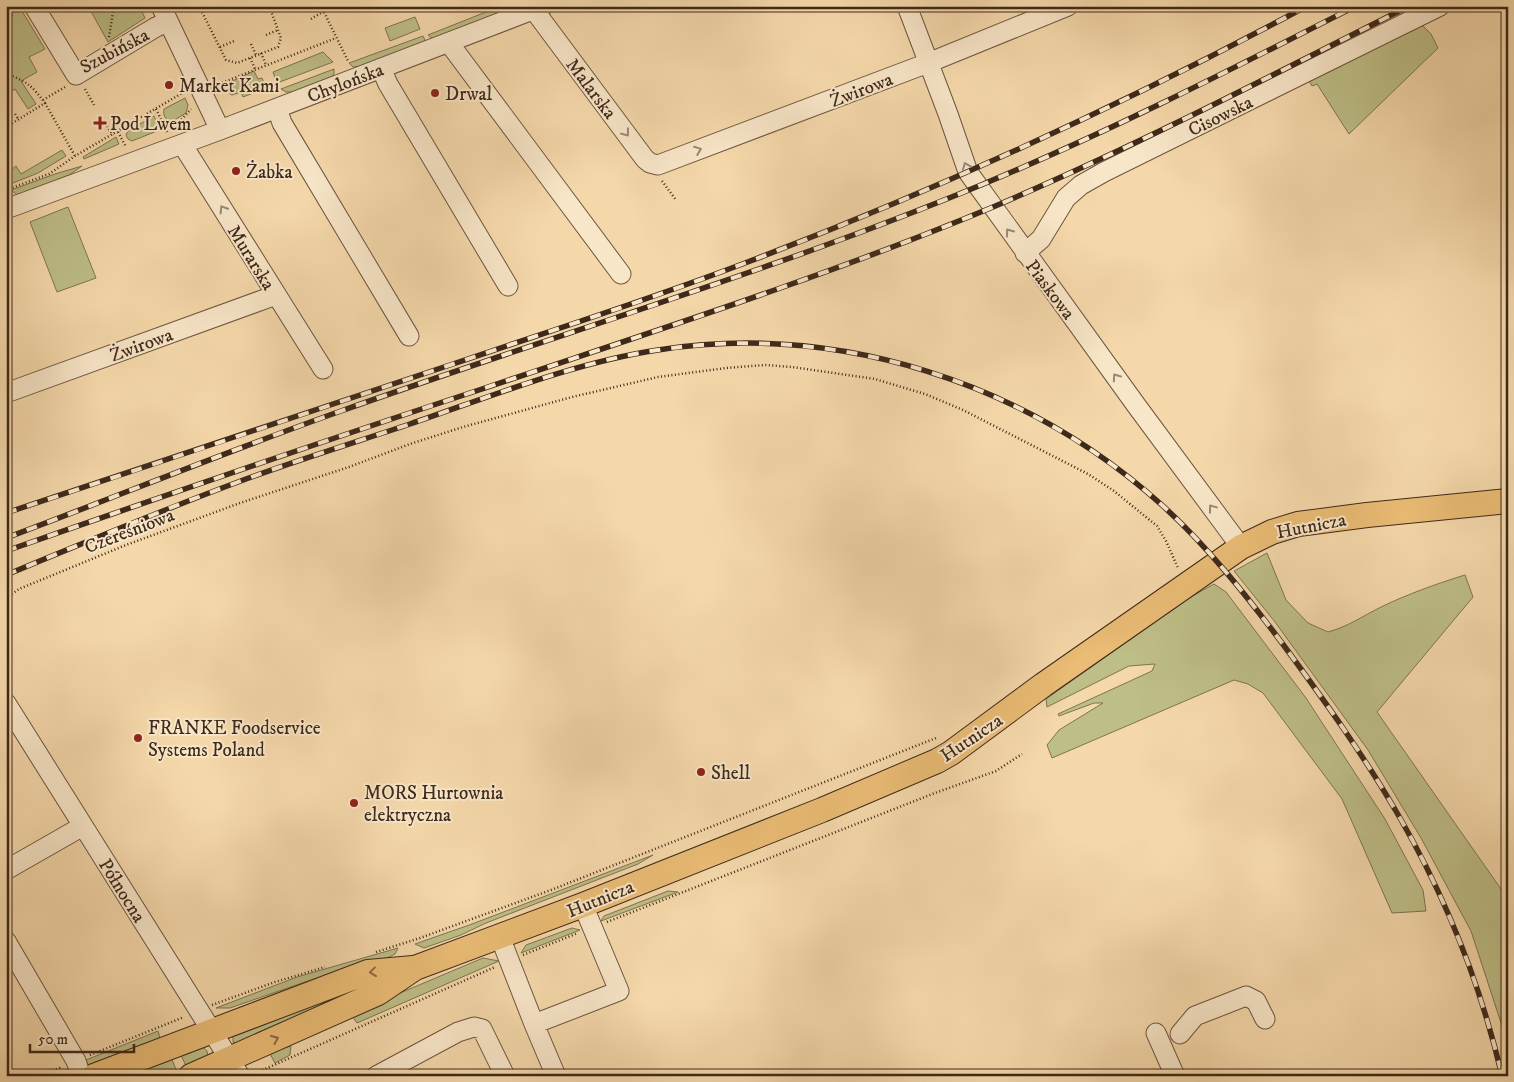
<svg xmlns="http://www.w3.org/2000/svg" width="1514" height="1082" font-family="'IM FELL DW Pica',serif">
  <rect width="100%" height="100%" fill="#f5d8aa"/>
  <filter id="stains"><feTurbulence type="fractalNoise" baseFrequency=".004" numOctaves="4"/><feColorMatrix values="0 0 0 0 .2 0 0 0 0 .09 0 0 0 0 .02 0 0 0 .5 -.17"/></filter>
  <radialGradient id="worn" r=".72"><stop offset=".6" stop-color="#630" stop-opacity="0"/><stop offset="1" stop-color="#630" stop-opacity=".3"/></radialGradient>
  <path fill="#bebe87" stroke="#7e7451" d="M19,6L45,49L29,57L37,72L21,81L36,104L28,109L15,89L6,94V7Z
    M88,6H139L145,18L108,42Z
    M501,6H518L433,39L428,35Z
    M415,17L420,29L390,41L385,28Z
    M1415,26H1423L1431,34L1438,48L1349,134L1317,84L1312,86L1308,79Z
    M423,36L425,40L424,42L361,66L353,67L349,63Z
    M323,52L333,62L277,83L273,72Z
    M334,69V74L331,77L292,92H286L281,89Z
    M254,71L258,79L262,78L266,88L243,97L241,92L232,95L230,94L226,84Z
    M185,98L188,105L186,113L171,122C165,119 163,116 164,109Z
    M154,116L157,123V131L132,141L128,139L126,135L128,131Z
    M116,137L119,144L84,159L83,157Z
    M62,150L66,156L38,173L8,185L6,174L16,166L21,174Z
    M82,166L69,175L17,195L11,190L55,174Z
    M68,207L96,278L57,292L30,222Z
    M1267,553L1286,600L1308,623L1328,632C1347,627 1363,616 1381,607C1408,594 1436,584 1465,575L1473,597L1377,712L1508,899V1048L1505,1035L1471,931L1421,838L1368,750L1275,622L1234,571Z
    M1214,584L1226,592L1306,698L1385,819L1423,890L1426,911L1392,913L1342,799L1263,693L1248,684L1234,680L1052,758L1047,745L1059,730L1103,703H1094L1059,716L1058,714L1152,671L1155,664L1129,666L1047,707L1046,699L1189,598Z
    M653,855L638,864L486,923L461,935L424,948L415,944L472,924Z
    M668,891L678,892L601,921L604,916Z
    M572,928L580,930L521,953L526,945Z
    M398,948L395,954L387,958L308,981L230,1008H216L297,977Z
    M483,958L499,961L357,1023L353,1017L374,1004Z
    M403,970L237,1044L233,1042V1034Z
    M158,1031L160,1038L88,1065L86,1060Z
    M202,1046L207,1051L208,1057L187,1068L180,1053Z
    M291,1046L290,1055L275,1063L269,1052Z
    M171,1057L177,1072L167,1076H123Z"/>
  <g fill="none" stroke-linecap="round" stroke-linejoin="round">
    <defs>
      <path id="minor" d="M34,6L76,75L156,27L168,22
        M161,6L220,130
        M907,6L948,114L968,172L1136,405L1241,547
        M534,10L645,159L650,163L658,165L928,63L1068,6
        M449,43L621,274
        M381,68L388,84L508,286
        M277,108L282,123L409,336
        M182,144L323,369
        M6,209L220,130L543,6
        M1025,253L1041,239L1066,198L1081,185L1104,172L1440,6
        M6,393L276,295
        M6,703L240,1076
        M6,870L83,826
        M500,937L534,1024L556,1076
        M6,941L76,1061L81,1076
        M534,1024L619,991L583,905
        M1156,1033L1175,1076
        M1180,1034L1195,1016L1246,996L1256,1001L1265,1019
        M376,1076L458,1032L474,1027L482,1029L505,1076"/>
      <path id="major" d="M94,1076L368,972L413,968
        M191,1076L378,993L415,968L583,905L822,810L937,761L951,753L1043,685L1241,547L1272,532L1298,524L1367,515L1508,501"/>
    </defs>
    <use href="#minor" stroke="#6c553f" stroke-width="21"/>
    <use href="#major" stroke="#3e291b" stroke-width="26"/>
    <path stroke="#3e291b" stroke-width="2.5" stroke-dasharray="1 2.5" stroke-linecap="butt" d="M199,6L226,60L237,63L278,47L281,38L269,6
      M321,6L348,61
      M304,10L309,6
      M311,19L332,6
      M6,24L18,6
      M266,35L278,30
      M109,37L114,6
      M251,44L256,55
      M220,47L234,41
      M261,53L266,65
      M250,58L255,69
      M6,74C27,81 32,86 45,103L6,127
      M219,84L336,38
      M85,89L94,105
      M43,100L65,87
      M45,103L75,156
      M156,109L167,132
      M15,114L19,120
      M107,126L113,135
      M172,130L191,109
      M118,132L126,147
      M662,181L676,200
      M6,190L49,174L75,156L184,92
      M6,598L19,589L126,545L240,503L349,467L410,444L463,427L572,397L658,377L726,368L765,365L792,367L875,379L925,394L963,410L1088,474L1114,491L1157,526L1166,541L1178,568
      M607,922L935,793L996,771L1022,754
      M376,952L420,938L551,890L936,738
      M523,955L578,933
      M212,1005L275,982L325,967
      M90,1055L184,1017
      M256,1073L495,967
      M40,1076L62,1067"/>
    <use href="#minor" stroke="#f8e6c8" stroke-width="19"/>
    <use href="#major" stroke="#eabc75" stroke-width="24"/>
    <defs>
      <path id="rail" d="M6,513C155,464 304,414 453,364C550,331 648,300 745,263C937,190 1125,104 1307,6
        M6,538C118,496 228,451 341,411C554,335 771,272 981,185C1109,132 1232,69 1356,6
        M6,551C163,496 321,442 479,390C651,332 825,277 993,207C1134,147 1271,76 1409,6
        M6,575C83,543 160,511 238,482C294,461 353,443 410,424C489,397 576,362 658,350C839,322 1027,383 1163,506C1208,547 1246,595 1282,643C1324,700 1365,757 1400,818C1446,898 1481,986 1502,1076"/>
    </defs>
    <use href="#rail" stroke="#3e291b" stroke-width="5.5"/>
    <use href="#rail" stroke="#f8e6c8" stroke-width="4" stroke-dasharray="11" stroke-linecap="butt"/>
  </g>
  <defs><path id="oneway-chevron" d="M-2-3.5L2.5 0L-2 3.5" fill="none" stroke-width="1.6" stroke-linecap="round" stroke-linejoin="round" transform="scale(1.25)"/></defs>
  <g stroke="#9b8872">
    <use href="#oneway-chevron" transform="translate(626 133) rotate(53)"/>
    <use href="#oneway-chevron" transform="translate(698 150) rotate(-21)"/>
    <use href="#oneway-chevron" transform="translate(966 166) rotate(-112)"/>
    <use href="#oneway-chevron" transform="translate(223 209) rotate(-122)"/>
    <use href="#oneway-chevron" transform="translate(1009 232) rotate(-126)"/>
    <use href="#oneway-chevron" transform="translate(1116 377) rotate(-125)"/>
    <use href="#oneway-chevron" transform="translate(1212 508) rotate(-127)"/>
  </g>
  <g stroke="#8b6b44">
    <use href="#oneway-chevron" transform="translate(373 972) rotate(173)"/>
    <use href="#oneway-chevron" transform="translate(275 1039) rotate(-24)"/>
  </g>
  <g fill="#8f2418" stroke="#f8e6c8" stroke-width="2">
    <circle cx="169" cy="85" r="5"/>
    <circle cx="435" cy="93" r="5"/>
    <path d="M97.5 115.5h5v5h5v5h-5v5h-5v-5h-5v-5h5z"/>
    <circle cx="236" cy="171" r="5"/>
    <circle cx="138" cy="738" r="5"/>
    <circle cx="701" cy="772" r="5"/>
    <circle cx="354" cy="803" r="5"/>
  </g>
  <g text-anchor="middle" stroke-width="4" stroke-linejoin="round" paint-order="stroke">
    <g font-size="19" fill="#3e291b" stroke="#f8e6c8">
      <text transform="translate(114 50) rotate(-28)" y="7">Szubińska</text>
      <text transform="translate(345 82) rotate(-21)" y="7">Chylońska</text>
      <text transform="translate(592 88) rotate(53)" y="7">Malarska</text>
      <text transform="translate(861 89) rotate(-21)" y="7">Żwirowa</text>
      <text transform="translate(1220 115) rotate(-26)" y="7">Cisowska</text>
      <text transform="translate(252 257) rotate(58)" y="7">Murarska</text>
      <text transform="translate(1051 289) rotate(53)" y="7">Piaskowa</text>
      <text transform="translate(141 344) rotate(-20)" y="7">Żwirowa</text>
      <text transform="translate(1311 525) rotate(-11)" y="7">Hutnicza</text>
      <text transform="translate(129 530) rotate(-21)" y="7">Czereśniowa</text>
      <text transform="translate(971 737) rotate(-34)" y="7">Hutnicza</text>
      <text transform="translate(123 890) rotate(58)" y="7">Północna</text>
      <text transform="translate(600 898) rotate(-22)" y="7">Hutnicza</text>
    </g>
    <g font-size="19" fill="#3e291b" stroke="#f8e6c8" text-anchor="start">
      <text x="179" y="92">Market Kami</text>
      <text x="445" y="100">Drwal</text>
      <text x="110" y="130">Pod Lwem</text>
      <text x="246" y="178">Żabka</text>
      <text x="148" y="734">FRANKE Foodservice<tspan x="148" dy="22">Systems Poland</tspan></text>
      <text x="711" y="779">Shell</text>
      <text x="364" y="799">MORS Hurtownia<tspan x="364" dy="22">elektryczna</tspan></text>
    </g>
  </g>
  <rect width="1514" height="1082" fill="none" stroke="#f5d8aa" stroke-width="25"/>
  <rect x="8" y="8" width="1499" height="1067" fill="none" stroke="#3e291b" stroke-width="2.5"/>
  <rect x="12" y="12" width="1489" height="1057" fill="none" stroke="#3e291b"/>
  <path d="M30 1044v8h104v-8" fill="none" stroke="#3e291b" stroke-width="2.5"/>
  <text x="38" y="1044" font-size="15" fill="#3e291b" stroke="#f8e6c8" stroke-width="4" paint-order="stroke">50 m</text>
  <rect width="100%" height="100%" filter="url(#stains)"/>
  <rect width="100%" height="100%" fill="url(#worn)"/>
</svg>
